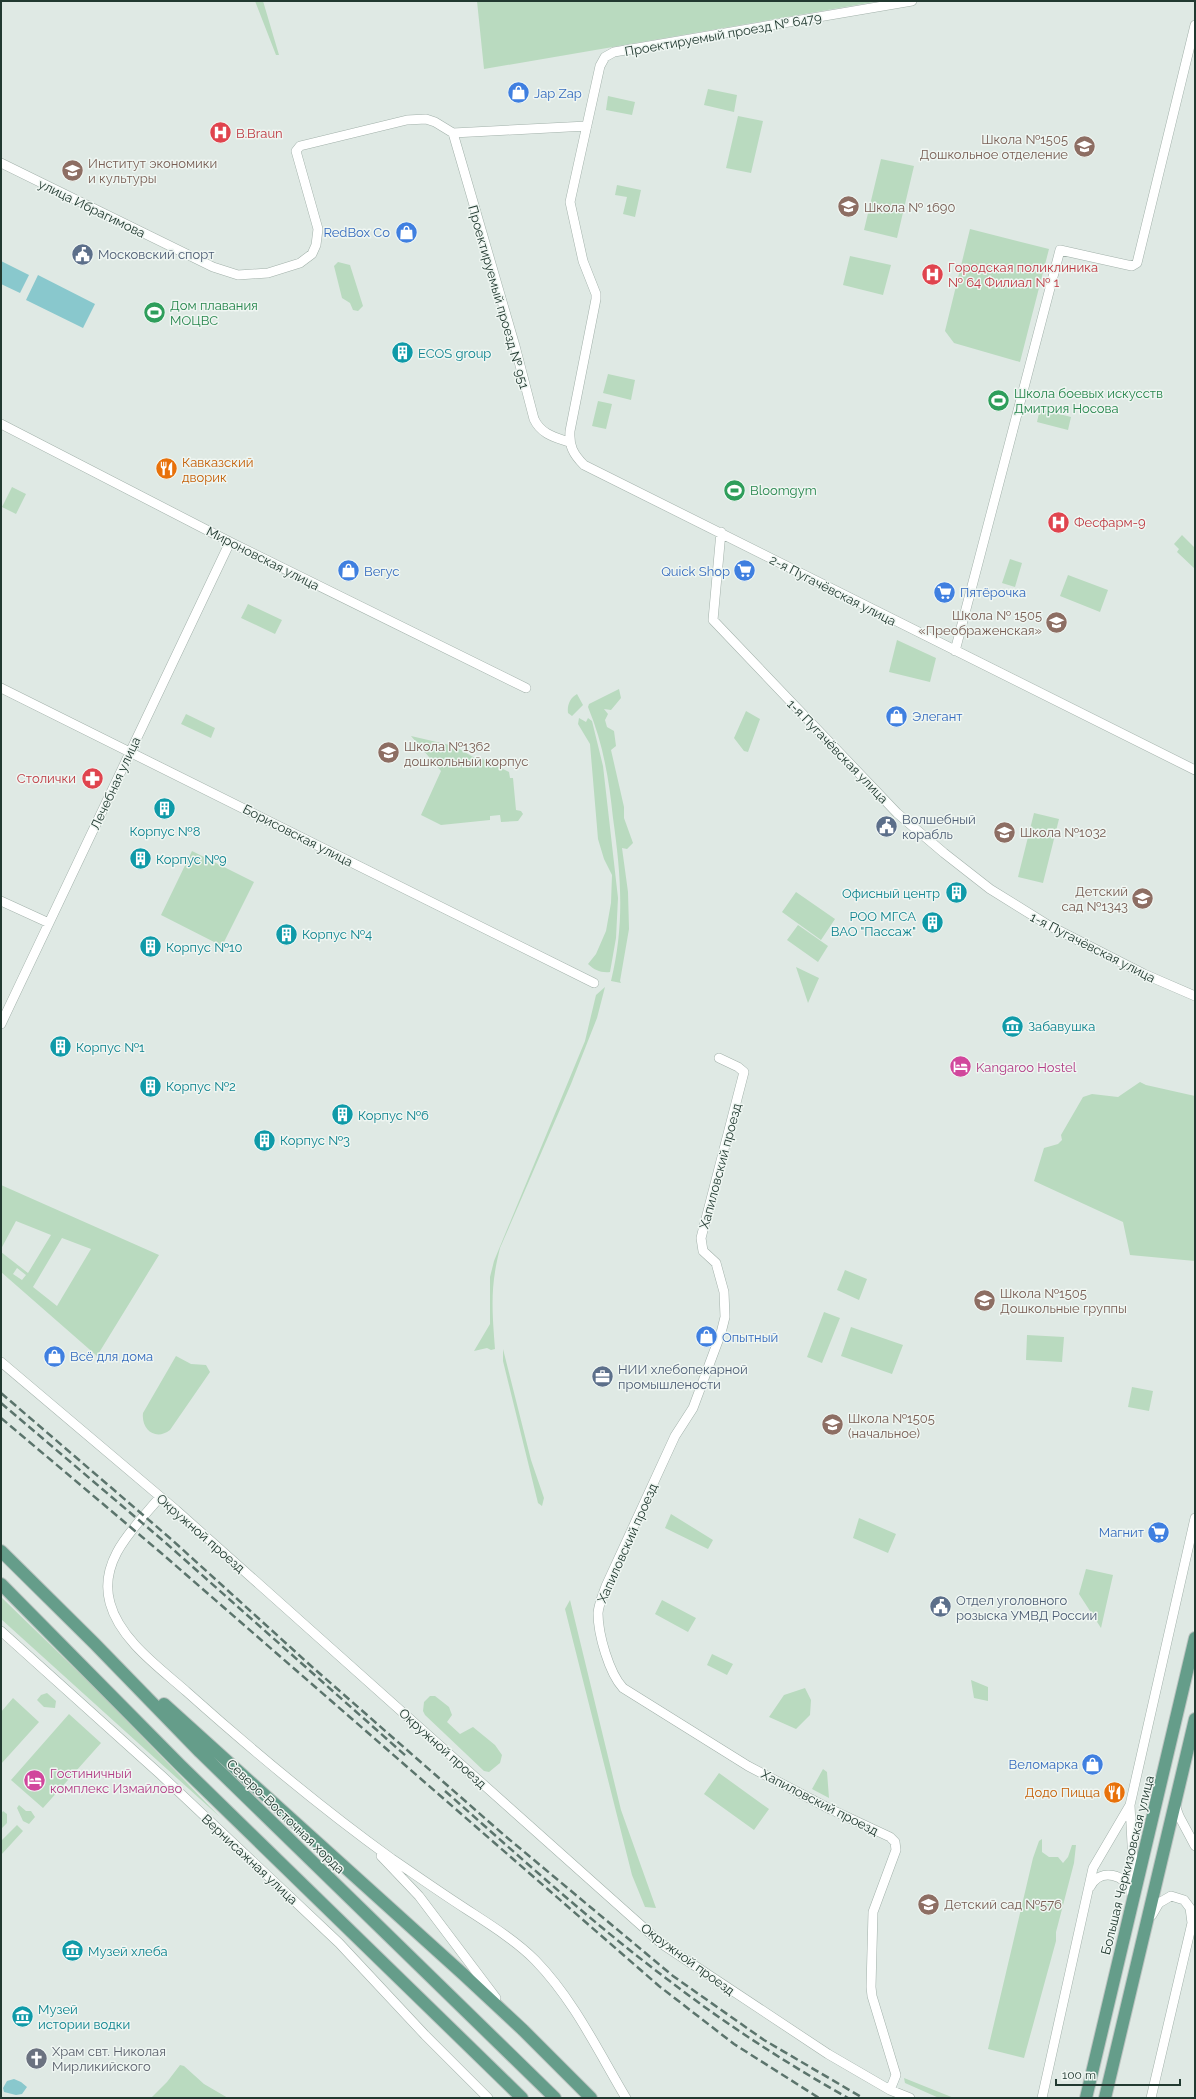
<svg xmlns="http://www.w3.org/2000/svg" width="1196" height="2099" font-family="Raleway,sans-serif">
  <rect width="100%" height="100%" fill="#dfe9e4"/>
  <path fill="#b9dabf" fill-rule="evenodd" d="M255,1H263L279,55H276Z
    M477,1H880L484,69Z
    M708,89L737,95L734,112L704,105Z
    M608,96L635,102L632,115L606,110Z
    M738,116L763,121L751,173L726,168Z
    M881,159L914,166L897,238L864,230Z
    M617,185L641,190L635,217L623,214L627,197L615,195Z
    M970,229L1049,249L1020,362L954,343L945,331Z
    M850,256L891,265L883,295L843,285Z
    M338,262L350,265L363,306L358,311L353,310L350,303L342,298L334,266Z
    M608,374L635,380L631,400L603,393Z
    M598,401L612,404L606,429L592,426Z
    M1040,409L1071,417L1068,430L1037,422Z
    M12,487L26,494L16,514L2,507Z
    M1182,535L1195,548V569L1177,552L1179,549L1174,544Z
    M1010,559L1022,563L1015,587L1002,583Z
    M1068,575L1108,590L1100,612L1060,596Z
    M248,604L282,620L275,634L241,618Z
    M897,640L936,658L930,682L889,672Z
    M619,689L621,698L611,710L604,709L608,714L605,720L607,727L614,731L616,746L611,750L624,807V818L633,843L627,849L622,848L628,892L629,929L620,981L621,983L611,981C625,924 621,875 613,818C609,779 603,743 588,707L589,704Z
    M577,694L583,705L572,716L568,713C567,705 570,698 577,694Z
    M746,711L760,719L748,752L744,751L734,738Z
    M186,714L215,728L211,738L181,724Z
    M579,718L586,722L588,718L592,721L603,766L618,898L616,938L610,972C601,973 594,970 588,964L596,954L606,931L611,903L612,875L604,859L598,839L590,744L578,724Z
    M411,736L454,746L475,758L477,756L509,772L510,778H513L516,810L521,811L523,814L518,821L501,822L500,815L490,816V820L441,825L421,815L441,771Z
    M1034,813L1059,819L1043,883L1018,877Z
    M192,851L254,882L222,946L161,915Z
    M796,892L835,919L821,940L782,912Z
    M798,925L828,946L818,962L787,940Z
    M796,967L819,978L808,1003Z
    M605,987L597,1018L571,1084L500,1248C490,1287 492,1309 495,1349L491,1350L487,1348L474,1351L490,1324V1277L494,1261L585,1041L596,995Z
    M1140,1082L1146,1085L1195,1096V1261L1130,1255L1123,1222L1034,1181L1044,1148L1058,1144L1062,1140L1061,1135L1083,1097L1092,1094L1118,1097Z
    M1,1185L159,1255L97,1356L1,1272V1252L28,1273L51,1235L16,1221L1,1249ZM62,1238L91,1249L57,1306L33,1287ZM17,1268L26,1275L22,1280L13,1274Z
    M845,1270L867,1279L859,1300L837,1290Z
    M824,1312L840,1318L822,1363L807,1357Z
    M851,1327L903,1345L892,1374L841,1356Z
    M1027,1335L1064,1337L1062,1362L1026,1360Z
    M503,1349L531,1460L544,1498L542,1506L538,1503L503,1361Z
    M176,1356L191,1364L206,1365L210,1372L170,1430C156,1441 141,1430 143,1413Z
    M1132,1387L1153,1391L1149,1411L1128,1407Z
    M671,1514L713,1540L708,1549L665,1528Z
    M859,1518L896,1534L888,1553L853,1538Z
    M1086,1569L1113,1575L1101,1628L1079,1594Z
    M1,1597L97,1690L220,1817L1,1619Z
    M570,1600L621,1810L656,1908L645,1907L632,1875L565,1609Z
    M662,1600L696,1618L688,1632L655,1614Z
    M712,1654L733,1664L727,1675L707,1665Z
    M971,1680L988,1687V1701L974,1698Z
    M805,1688L811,1700L810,1715L796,1729L769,1717L784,1695Z
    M47,1693L56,1701L55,1708L44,1707L37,1700L41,1695Z
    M430,1696H435L449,1707L452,1715L447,1722L460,1734L473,1727L495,1745L502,1755L500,1763L489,1772L484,1771L425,1715L423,1711L424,1702Z
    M13,1698L39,1722L1,1764V1712Z
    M69,1714L101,1743L43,1808L11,1780Z
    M823,1769L827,1772L829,1798L812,1789Z
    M719,1773L769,1809L754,1830L704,1794Z
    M19,1805L26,1811H31L35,1817L29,1824L23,1821L17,1808Z
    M3,1811L7,1814V1823L1,1829V1814Z
    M17,1825L23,1831L1,1855V1841Z
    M1042,1839V1852L1049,1857H1058L1063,1863L1068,1857L1072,1845H1076L1074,1863L1056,1932V1941L1024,2058L988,2049L1033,1858L1039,1841Z
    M180,2065L184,2066L204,2084L228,2098H151L167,2082Z
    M904,2078L954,2098H939L905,2083Z"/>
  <path fill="#89c8cd" d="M1,261L29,275L20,293L1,284Z
    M38,275L95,304L83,328L26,300Z
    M14,2079L21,2082L27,2087L22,2094L16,2095L4,2092L3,2088L7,2081Z"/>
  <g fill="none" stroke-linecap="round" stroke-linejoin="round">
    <defs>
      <path id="minor" d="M912,1L614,52L605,57L600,66L570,202L583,261L596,294V299L570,431C569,446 573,454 584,465L1195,770
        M453,133L515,346L534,419C541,434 554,437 569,442
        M1,163L213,267L238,275L268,273L300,263L312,254L316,245L318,229L296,151L300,146L407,120L426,119L435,122L453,133L587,126
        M1,424L230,542L526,688
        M721,532L713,620L897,813L944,853L990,889L1048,925L1144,974L1195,996
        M955,651L1060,250L1132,266L1137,263L1195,25
        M1,688L594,983
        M1,901L49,923
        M1,1024L230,542
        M719,1058L738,1067L744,1072L701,1238L703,1251L716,1263L724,1292L725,1317L721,1333L693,1408L675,1436L606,1586C603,1595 599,1603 598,1613C598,1634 609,1673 623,1688L748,1766L830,1809L890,1837L895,1842L896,1850L873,1912L871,1987L872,1996L896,2075L890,2090
        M1,1362L176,1510L662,1944L828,2054L890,2090L910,2098
        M160,1497C135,1527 98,1560 110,1603C120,1640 160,1668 187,1692C253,1751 320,1807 392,1859C417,1876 441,1893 466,1909C489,1924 515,1940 535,1960C574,2000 598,2051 626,2098
        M1,1631L161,1775L339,1943L425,2035L488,2098
        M1175,1805L1179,1816L1195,1846
        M381,1856L419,1896L496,1998
        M1134,1883L1130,1805L1195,1518
        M1090,1887C1100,1867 1127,1874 1132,1894
        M1042,2098L1093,1868L1130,1805
        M1151,2098L1192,1923L1190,1908L1184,1900L1171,1896L1159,1903L1152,1915"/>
      <path id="major" d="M1,1551L94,1643L200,1752L555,2098
        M1,1584L180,1765L522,2098
        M164,1704L463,1974L523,2030L591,2098
        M1086,2098C1121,1944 1160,1792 1195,1638
        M1105,2098L1195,1719"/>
    </defs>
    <use href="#minor" stroke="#a2b1aa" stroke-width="10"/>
    <use href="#major" stroke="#bcc4c1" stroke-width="14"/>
    <use href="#minor" stroke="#fff" stroke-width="9"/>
    <use href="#major" stroke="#659d8a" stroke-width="12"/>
    <path stroke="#5b746c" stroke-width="2.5" stroke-dasharray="8 4" stroke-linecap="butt" d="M1,1393L171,1539L310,1665L504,1835L673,1976L764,2040L863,2098
      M1,1403L167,1544L406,1756
      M1,1418L160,1552L659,1986L734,2044L819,2098
      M445,1791C519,1856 592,1923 671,1982C727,2025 786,2063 848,2098"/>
  </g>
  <defs>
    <symbol id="shop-disc" viewBox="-11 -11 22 22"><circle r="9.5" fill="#3f7fe0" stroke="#eff6f2"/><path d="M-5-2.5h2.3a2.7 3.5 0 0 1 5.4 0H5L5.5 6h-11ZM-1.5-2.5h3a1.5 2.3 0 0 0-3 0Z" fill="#fff"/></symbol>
    <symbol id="hospital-disc" viewBox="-11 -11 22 22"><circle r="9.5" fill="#e0444e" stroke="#eff6f2"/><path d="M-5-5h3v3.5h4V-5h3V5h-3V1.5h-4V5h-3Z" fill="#fff"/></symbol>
    <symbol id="school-disc" viewBox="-11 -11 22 22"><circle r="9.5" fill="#8d6e63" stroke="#eff6f2"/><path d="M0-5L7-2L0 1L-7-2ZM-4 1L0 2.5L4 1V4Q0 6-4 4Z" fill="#fff"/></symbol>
    <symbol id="university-disc" viewBox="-11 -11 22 22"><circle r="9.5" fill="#8d6e63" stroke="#eff6f2"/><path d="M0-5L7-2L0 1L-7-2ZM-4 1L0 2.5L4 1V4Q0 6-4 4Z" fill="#fff"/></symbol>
    <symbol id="civic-disc" viewBox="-11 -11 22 22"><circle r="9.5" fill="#5c6f8a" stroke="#eff6f2"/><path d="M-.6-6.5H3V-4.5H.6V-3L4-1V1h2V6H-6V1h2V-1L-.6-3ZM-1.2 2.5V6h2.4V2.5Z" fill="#fff"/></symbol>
    <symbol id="stadium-disc" viewBox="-11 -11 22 22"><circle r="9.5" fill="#2e9e5b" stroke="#eff6f2"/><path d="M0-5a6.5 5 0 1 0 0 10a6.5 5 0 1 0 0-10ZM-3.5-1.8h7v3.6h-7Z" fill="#fff"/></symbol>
    <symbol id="building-disc" viewBox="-11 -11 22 22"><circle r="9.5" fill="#0f9aa8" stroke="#eff6f2"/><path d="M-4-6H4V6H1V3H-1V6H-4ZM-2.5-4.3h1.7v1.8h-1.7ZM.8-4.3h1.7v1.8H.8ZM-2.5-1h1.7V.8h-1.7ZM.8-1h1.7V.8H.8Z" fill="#fff"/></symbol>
    <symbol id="restaurant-disc" viewBox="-11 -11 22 22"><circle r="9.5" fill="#e8710a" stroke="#eff6f2"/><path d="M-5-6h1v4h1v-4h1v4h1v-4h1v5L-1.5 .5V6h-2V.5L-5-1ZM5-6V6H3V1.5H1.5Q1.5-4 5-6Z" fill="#fff"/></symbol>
    <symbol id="supermarket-disc" viewBox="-11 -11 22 22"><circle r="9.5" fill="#3f7fe0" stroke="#eff6f2"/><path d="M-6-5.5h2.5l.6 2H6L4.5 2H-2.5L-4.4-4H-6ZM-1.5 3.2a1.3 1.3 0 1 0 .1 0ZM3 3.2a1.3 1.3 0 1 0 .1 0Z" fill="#fff"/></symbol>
    <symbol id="pharmacy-disc" viewBox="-11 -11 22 22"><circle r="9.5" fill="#e0444e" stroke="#eff6f2"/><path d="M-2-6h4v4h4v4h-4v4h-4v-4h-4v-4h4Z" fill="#fff"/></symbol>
    <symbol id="museum-disc" viewBox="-11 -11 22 22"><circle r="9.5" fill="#0f9aa8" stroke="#eff6f2"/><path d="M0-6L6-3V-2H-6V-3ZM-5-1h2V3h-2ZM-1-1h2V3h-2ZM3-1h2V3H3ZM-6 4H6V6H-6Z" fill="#fff"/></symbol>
    <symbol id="hotel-disc" viewBox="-11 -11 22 22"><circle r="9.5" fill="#d1479c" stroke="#eff6f2"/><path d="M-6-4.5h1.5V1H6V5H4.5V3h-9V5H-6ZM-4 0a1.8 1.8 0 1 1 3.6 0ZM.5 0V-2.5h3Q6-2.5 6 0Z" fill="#fff"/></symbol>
    <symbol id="office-disc" viewBox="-11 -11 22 22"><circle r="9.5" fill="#5c6f8a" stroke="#eff6f2"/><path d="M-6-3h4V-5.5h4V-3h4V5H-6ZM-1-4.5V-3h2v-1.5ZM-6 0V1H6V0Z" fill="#fff"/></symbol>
    <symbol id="church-disc" viewBox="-11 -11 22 22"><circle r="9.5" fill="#6b7280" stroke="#eff6f2"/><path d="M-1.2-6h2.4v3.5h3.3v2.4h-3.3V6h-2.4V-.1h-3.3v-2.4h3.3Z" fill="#fff"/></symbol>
  </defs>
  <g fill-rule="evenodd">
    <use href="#shop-disc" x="506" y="80" width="25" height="25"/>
    <use href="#hospital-disc" x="208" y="120" width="25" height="25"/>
    <use href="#school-disc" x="1072" y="134" width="25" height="25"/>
    <use href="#university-disc" x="60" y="158" width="25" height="25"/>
    <use href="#school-disc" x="836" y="194" width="25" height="25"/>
    <use href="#shop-disc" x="394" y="220" width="25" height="25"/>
    <use href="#civic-disc" x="70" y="242" width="25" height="25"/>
    <use href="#hospital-disc" x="920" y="262" width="25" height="25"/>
    <use href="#stadium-disc" x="142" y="300" width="25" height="25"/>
    <use href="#building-disc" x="390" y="340" width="25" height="25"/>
    <use href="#stadium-disc" x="986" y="388" width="25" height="25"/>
    <use href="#restaurant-disc" x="154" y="456" width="25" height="25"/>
    <use href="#stadium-disc" x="722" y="478" width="25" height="25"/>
    <use href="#hospital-disc" x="1046" y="510" width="25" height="25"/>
    <use href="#shop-disc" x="336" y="558" width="25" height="25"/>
    <use href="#supermarket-disc" x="732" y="558" width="25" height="25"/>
    <use href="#supermarket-disc" x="932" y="580" width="25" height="25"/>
    <use href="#school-disc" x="1044" y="610" width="25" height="25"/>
    <use href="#shop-disc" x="884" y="704" width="25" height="25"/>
    <use href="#school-disc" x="376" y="740" width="25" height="25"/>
    <use href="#pharmacy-disc" x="80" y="766" width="25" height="25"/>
    <use href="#building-disc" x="152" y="796" width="25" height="25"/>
    <use href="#civic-disc" x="874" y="814" width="25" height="25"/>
    <use href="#school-disc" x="992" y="820" width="25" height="25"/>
    <use href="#building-disc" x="128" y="846" width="25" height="25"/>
    <use href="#building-disc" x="944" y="880" width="25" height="25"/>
    <use href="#school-disc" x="1130" y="886" width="25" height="25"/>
    <use href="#building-disc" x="920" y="910" width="25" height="25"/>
    <use href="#building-disc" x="274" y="922" width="25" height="25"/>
    <use href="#building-disc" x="138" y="934" width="25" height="25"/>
    <use href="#museum-disc" x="1000" y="1014" width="25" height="25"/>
    <use href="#building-disc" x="48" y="1034" width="25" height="25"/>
    <use href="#hotel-disc" x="948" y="1054" width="25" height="25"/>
    <use href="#building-disc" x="138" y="1074" width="25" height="25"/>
    <use href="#building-disc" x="330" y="1102" width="25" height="25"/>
    <use href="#building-disc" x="252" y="1128" width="25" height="25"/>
    <use href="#school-disc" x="972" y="1288" width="25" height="25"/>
    <use href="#shop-disc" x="694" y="1324" width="25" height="25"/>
    <use href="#shop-disc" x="42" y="1344" width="25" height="25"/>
    <use href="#office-disc" x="590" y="1364" width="25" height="25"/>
    <use href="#school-disc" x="820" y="1412" width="25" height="25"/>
    <use href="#supermarket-disc" x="1146" y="1520" width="25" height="25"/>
    <use href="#civic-disc" x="928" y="1594" width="25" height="25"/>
    <use href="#shop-disc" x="1080" y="1752" width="25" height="25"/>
    <use href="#hotel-disc" x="22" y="1768" width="25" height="25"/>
    <use href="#restaurant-disc" x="1102" y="1780" width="25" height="25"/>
    <use href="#school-disc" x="916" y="1892" width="25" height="25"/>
    <use href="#museum-disc" x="60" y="1938" width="25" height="25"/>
    <use href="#museum-disc" x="10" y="2004" width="25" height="25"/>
    <use href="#church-disc" x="24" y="2046" width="25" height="25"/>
  </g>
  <g text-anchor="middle" stroke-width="3" stroke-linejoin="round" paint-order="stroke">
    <g font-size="13" fill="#213930" stroke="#eff6f2">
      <text transform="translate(723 34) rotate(-10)" y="5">Проектируемый проезд № 6479</text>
      <text transform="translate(92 208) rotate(26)" y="5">улица Ибрагимова</text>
      <text transform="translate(499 297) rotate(74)" y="5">Проектируемый проезд № 951</text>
      <text transform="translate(263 558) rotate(27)" y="5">Мироновская улица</text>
      <text transform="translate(833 590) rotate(27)" y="5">2-я Пугачёвская улица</text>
      <text transform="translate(838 751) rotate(46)" y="5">1-я Пугачёвская улица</text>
      <text transform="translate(115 783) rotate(-65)" y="5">Лечебная улица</text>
      <text transform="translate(298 835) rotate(27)" y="5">Борисовская улица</text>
      <text transform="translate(1093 947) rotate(27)" y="5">1-я Пугачёвская улица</text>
      <text transform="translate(720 1166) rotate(-75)" y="5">Хапиловский проезд</text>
      <text transform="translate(201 1533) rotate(41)" y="5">Окружной проезд</text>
      <text transform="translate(627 1543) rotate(-66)" y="5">Хапиловский проезд</text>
      <text transform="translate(443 1748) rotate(42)" y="5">Окружной проезд</text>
      <text transform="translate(820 1802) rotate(27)" y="5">Хапиловский проезд</text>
      <text transform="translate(286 1816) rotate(44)" y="5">Северо-Восточная хорда</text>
      <text transform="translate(250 1859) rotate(43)" y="5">Вернисажная улица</text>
      <text transform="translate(1127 1865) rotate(-76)" y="5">Большая Черкизовская улица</text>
      <text transform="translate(688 1959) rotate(36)" y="5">Окружной проезд</text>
    </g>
    <g font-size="13" fill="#366cbe" stroke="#eff6f2" text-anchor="start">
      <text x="534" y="98">Jap Zap</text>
      <text x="390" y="237" text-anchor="end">RedBox Co</text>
      <text x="364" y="576">Вегус</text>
      <text x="730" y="576" text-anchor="end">Quick Shop</text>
      <text x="960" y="597">Пятёрочка</text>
      <text x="912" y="721">Элегант</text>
      <text x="722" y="1342">Опытный</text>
      <text x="70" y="1361">Всё для дома</text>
      <text x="1144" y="1537" text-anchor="end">Магнит</text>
      <text x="1078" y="1769" text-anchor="end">Веломарка</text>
    </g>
    <g font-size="13" fill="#be3a42" stroke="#eff6f2" text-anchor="start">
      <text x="236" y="138">B.Braun</text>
      <text x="948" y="272">Городская поликлиника<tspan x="948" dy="15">№ 64 Филиал № 1</tspan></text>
      <text x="1074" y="527">Фесфарм-9</text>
      <text x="76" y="783" text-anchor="end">Столички</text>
    </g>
    <g font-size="13" fill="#785e54" stroke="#eff6f2" text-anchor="start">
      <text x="1068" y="144" text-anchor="end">Школа №1505<tspan x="1068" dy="15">Дошкольное отделение</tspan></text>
      <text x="88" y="168">Институт экономики<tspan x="88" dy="15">и культуры</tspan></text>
      <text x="864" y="212">Школа № 1690</text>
      <text x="1042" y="620" text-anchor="end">Школа № 1505<tspan x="1042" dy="15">«Преображенская»</tspan></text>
      <text x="404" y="751">Школа №1362<tspan x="404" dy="15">дошкольный корпус</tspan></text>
      <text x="1020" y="837">Школа №1032</text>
      <text x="1128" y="896" text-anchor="end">Детский<tspan x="1128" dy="15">сад №1343</tspan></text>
      <text x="1000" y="1298">Школа №1505<tspan x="1000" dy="15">Дошкольные группы</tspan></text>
      <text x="848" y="1423">Школа №1505<tspan x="848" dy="15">(начальное)</tspan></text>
      <text x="944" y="1909">Детский сад №576</text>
    </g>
    <g font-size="13" fill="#4e5e75" stroke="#eff6f2" text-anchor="start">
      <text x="98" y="259">Московский спорт</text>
      <text x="902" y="824">Волшебный<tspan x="902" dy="15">корабль</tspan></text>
      <text x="618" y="1374">НИИ хлебопекарной<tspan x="618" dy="15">промышлености</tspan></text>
      <text x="956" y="1605">Отдел уголовного<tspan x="956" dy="15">розыска УМВД России</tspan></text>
    </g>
    <g font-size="13" fill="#27864d" stroke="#eff6f2" text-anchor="start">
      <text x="170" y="310">Дом плавания<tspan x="170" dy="15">МОЦВС</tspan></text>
      <text x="1014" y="398">Школа боевых искусств<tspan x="1014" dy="15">Дмитрия Носова</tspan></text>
      <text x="750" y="495">Bloomgym</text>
    </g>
    <g font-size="13" fill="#0d838f" stroke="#eff6f2" text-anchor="start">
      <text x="418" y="358">ECOS group</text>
      <text x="165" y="836" text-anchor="middle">Корпус №8</text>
      <text x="156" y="864">Корпус №9</text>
      <text x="940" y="898" text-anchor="end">Офисный центр</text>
      <text x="916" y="921" text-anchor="end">РОО МГСА<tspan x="916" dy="15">ВАО "Пассаж"</tspan></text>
      <text x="302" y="939">Корпус №4</text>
      <text x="166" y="952">Корпус №10</text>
      <text x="1028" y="1031">Забавушка</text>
      <text x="76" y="1052">Корпус №1</text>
      <text x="166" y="1091">Корпус №2</text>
      <text x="358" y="1120">Корпус №6</text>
      <text x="280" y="1145">Корпус №3</text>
      <text x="88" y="1956">Музей хлеба</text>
      <text x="38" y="2014">Музей<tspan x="38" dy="15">истории водки</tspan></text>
    </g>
    <g font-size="13" fill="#c56008" stroke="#eff6f2" text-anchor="start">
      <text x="182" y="467">Кавказский<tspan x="182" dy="15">дворик</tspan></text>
      <text x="1100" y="1797" text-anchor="end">Додо Пицца</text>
    </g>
    <g font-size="13" fill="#b23c85" stroke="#eff6f2" text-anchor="start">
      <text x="976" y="1072">Kangaroo Hostel</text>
      <text x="50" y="1778">Гостиничный<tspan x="50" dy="15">комплекс Измайлово</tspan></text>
    </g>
    <g font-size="13" fill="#5b616d" stroke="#eff6f2" text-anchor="start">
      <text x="52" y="2056">Храм свт. Николая<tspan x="52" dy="15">Мирликийского</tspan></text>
    </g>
  </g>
  <rect width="1196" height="2099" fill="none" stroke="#213930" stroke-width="4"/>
  <path d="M1056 2079v6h124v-6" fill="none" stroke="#213930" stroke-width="2"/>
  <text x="1062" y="2079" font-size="12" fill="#213930" stroke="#eff6f2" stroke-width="3" paint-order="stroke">100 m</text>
</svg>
